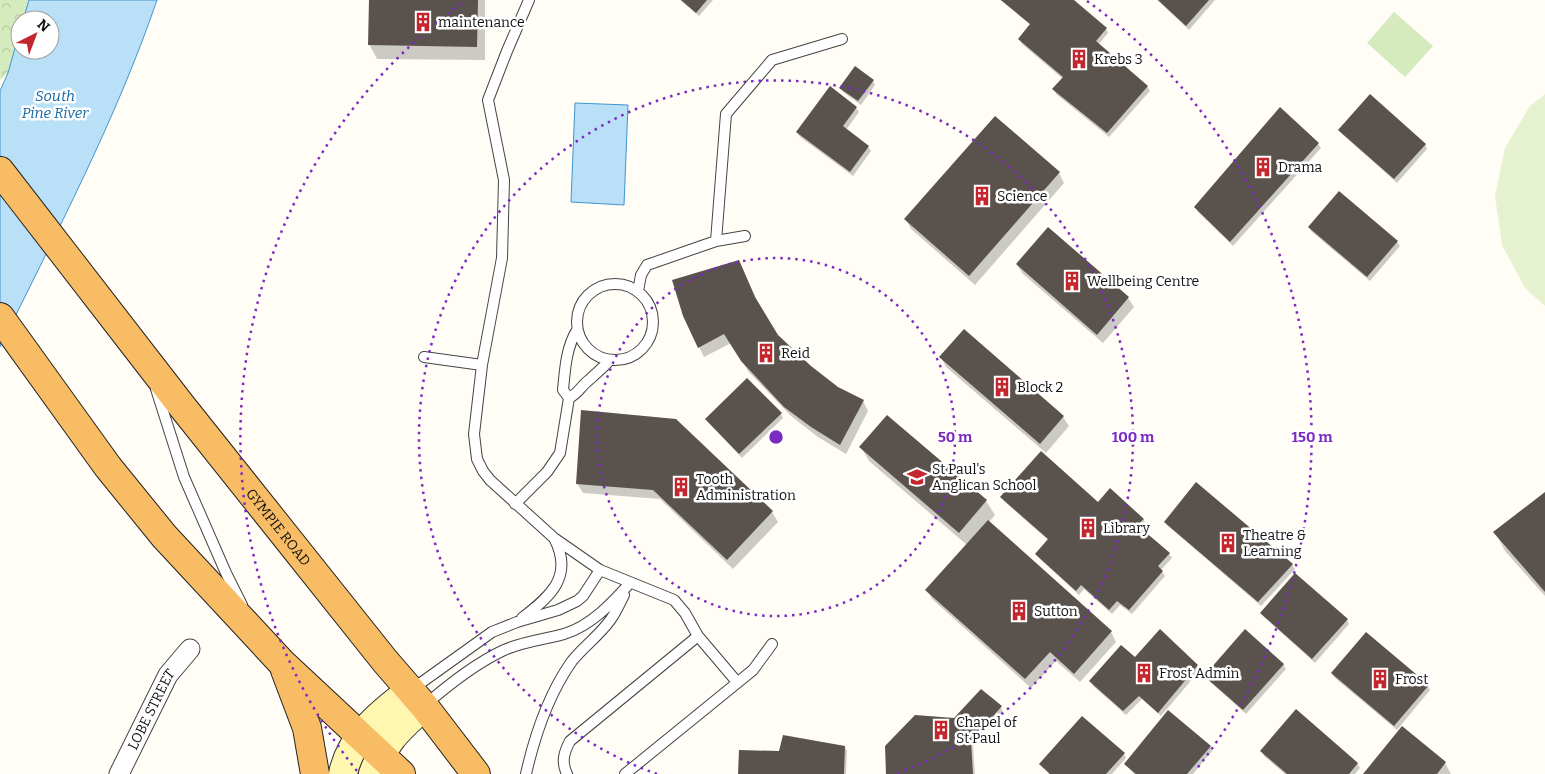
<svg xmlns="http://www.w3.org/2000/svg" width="1545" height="774" font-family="Bitter,serif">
  <defs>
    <pattern id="park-crowns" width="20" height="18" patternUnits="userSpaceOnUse" patternTransform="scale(1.25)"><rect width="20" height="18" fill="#d5ebbd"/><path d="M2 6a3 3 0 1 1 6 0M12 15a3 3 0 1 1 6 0" fill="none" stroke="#b6c8a1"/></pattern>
  </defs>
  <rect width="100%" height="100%" fill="#fffdf5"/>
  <path fill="#d5ebbd" d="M1394,12L1433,46L1405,77L1367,43Z"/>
  <path fill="url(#park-crowns)" d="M0,0H29L23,20H20V30L8,73L0,80Z"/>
  <path fill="#e6f2cf" d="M1545,94V306L1525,288L1502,245L1495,196L1505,148L1530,106Z"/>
  <path fill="#b9e0f7" stroke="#3f96cf" d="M29,0H157C116,120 56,233 0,347V91L8,73L20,30V50H50V20H23Z
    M575,103L628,105L624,205L571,202Z"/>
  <path fill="#0003" d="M370,0H485V60L377,59L369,44Z
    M680,0H713L699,16Z
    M1000,0H1072L1106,29L1108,33L1098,45L1147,86L1150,91L1109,137L1056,94L1054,89L1063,79L1022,44L1019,39L1031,25Z
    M1157,0H1215L1189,30Z
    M873,81L875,85L861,105L843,92L841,88Z
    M856,108L859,112L846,130L868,147L871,151L853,176L800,137L797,132Z
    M1280,109L1318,144L1321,148L1233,246L1198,212L1196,207Z
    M995,117L1059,173L1064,183L975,285L911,229L906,219Z
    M1339,130L1425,144L1427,149L1397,183L1342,134Z
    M1309,227L1397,242L1400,246L1370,281L1312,232Z
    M739,261L760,307L777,336L810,367L837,388L863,401L868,411L846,454L818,437L791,416L748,371L731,343L704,357L699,347Z
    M1017,265L1128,298L1134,307L1103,343L1023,274Z
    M941,357L1063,417L1069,426L1046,453L946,367Z
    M781,414L783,418L742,458L709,423Z
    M887,416L986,501L995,515L989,522L1111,632L1116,642L1080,682L1056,661L1031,688L932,599L927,590L967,545L869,461L861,447Z
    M676,420L772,512L778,522L733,569L660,499L583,493L577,483Z
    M1545,493V596L1505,551L1495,532Z
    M1002,497L1098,504L1143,519L1146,524L1140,529L1169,554L1172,558L1161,570L1165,576L1132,614L1120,605L1112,614L1084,589L1079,595L1040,559L1037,554L1048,540L1004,501Z
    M1165,522L1292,565L1295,569L1261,606L1168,526Z
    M1261,613L1347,620L1349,624L1315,663L1264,617Z
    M1135,658L1197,666L1200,670L1161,716L1142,699L1126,715L1093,686L1091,681Z
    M1283,664L1286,669L1246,714L1208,680L1206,676Z
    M1332,674L1428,686L1430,690L1397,730L1335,678Z
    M1001,707L1003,712L973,746L975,774H888L954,720Z
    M1296,711L1358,764L1360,768L1355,774H1285L1264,756L1262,751Z
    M845,747L847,751L846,774H739L780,752Z
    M1210,747L1212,751L1193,774H1134L1125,764Z
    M1124,754L1126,758L1112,774H1049L1041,764Z
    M1445,763L1451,774H1365Z"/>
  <path fill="#5a524d" d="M369,0H478L477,47L368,45Z
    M681,0H707L696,13Z
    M1001,0H1074L1107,28L1096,41L1148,86L1107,133L1052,89L1063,77L1018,39L1030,24Z
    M1158,0H1209L1186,26Z
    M855,66L874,80L858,101L839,88Z
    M830,86L857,107L843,126L869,146L850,172L796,132Z
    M1370,94L1426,144L1394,179L1338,130Z
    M1280,107L1319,143L1230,242L1194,207Z
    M995,116L1060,172L969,276L904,219Z
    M1339,191L1398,241L1367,277L1308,227Z
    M1048,227L1129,297L1097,335L1016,264Z
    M739,260L755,297L778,335L811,366L838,387L864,400L840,445L811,427L784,407L741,361L724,334L698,348L683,316L672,280Z
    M964,329L1064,416L1040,444L939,357Z
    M747,378L782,413L739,454L705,419Z
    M581,410L676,419L773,511L727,560L653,490L576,484Z
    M887,415L987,500L959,533L859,447Z
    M1041,451L1098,502L1110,488L1144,519L1137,525L1170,553L1158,566L1163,571L1129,610L1117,601L1109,610L1081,585L1076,591L1035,554L1048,539L1000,497Z
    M1196,482L1293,564L1258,602L1164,522Z
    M1545,492V592L1493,532Z
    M988,520L1112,631L1074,674L1050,652L1025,679L925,590Z
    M1295,573L1348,619L1312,659L1260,613Z
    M1160,629L1198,665L1158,713L1139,696L1123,711L1089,681L1121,645L1135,657Z
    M1245,629L1284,664L1243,710L1204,676Z
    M1366,632L1429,685L1394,726L1331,673Z
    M981,689L1002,706L971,741L973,774H886L885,746L915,715L954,718Z
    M1296,709L1358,763L1349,774H1287L1260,751Z
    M1168,710L1211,746L1187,774H1136L1124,764Z
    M1082,716L1125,753L1106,774H1050L1039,764Z
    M1402,726L1446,762L1437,774H1363Z
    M783,735L845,746L844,774H738L739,750L779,751Z"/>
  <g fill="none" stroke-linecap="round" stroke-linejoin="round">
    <defs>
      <path id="service" d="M529,0L507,51L488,100L504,180L502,258L482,365L474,434L477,459L483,471L490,480L554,538L600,570L674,600L685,613L698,636
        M716,241L745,236
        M577 322a38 38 0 1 1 76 0a38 38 0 1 1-76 0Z
        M638,291L641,275L647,265L716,241L726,114L772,60L842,39
        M424,357L482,365
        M156,389L184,477L226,573L242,605
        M569,398C578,394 581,386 589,380C596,373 603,368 609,361
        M515,504L547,472L560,453L569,398L563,390C565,369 566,348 577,330
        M522,618C551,596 574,576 554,538
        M411,690L492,632L517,622L558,610L577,601L583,596L600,570
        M424,706C448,685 473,665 502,651C523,641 543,640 564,634C591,626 612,603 630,583
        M526,774C535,734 548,695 572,661C584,646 600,635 611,619C616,612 620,603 624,595
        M567,774C561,762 564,752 570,741L698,636L737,682
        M625,774L753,670L772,644"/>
      <g id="minor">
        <path id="s1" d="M119,774L168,675L190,649"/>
      </g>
      <path id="secondary" d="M343,774C350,737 382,712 411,690
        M373,774C385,740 398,730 424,706"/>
      <g id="trunk">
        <path id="s2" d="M0,171L181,405L385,661L424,706L476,774"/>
        <path d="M0,317L108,467L164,536L282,663L401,774"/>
        <path d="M285,670L307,728L315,774"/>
      </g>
    </defs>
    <use href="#service" stroke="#444" stroke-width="12"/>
    <use href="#minor" stroke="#444" stroke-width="21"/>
    <use href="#secondary" stroke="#333" stroke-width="30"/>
    <use href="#trunk" stroke="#222" stroke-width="30"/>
    <use href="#service" stroke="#fff" stroke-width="10"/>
    <use href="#minor" stroke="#fff" stroke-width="19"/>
    <use href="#secondary" stroke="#fff6b0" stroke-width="28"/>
    <use href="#trunk" stroke="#f7bc64" stroke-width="28"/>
  </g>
  <g fill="none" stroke="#7b2cbf" stroke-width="2.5" stroke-dasharray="2.5 5">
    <circle cx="776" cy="437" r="179"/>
    <path d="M657 774A357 357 0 1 1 895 774"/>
    <path d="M357 771A536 536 0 0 1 465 1M1087 1A536 536 0 0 1 1195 771"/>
  </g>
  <defs>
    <symbol id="building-bare" viewBox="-9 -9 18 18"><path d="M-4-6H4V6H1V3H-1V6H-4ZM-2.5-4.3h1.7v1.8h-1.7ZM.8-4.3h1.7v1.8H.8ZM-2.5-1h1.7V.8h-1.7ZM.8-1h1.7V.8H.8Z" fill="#c4262e" stroke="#fff" stroke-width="2.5" paint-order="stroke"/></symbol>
    <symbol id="school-bare" viewBox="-9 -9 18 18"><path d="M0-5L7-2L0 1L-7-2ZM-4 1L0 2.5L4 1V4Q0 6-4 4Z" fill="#c4262e" stroke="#fff" stroke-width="2.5" paint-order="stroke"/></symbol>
  </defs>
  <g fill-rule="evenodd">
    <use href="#building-bare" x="409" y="8" width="28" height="28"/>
    <use href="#building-bare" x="1065" y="45" width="28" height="28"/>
    <use href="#building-bare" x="1249" y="153" width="28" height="28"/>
    <use href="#building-bare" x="968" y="182" width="28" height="28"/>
    <use href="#building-bare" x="1058" y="267" width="28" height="28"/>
    <use href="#building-bare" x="752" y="339" width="28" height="28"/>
    <use href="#building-bare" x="988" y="373" width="28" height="28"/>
    <use href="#school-bare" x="903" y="463" width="28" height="28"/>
    <use href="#building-bare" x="667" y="473" width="28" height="28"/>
    <use href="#building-bare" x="1074" y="514" width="28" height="28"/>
    <use href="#building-bare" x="1214" y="529" width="28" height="28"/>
    <use href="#building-bare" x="1005" y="597" width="28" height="28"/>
    <use href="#building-bare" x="1130" y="659" width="28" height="28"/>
    <use href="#building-bare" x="1366" y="665" width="28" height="28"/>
    <use href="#building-bare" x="927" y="716" width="28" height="28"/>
  </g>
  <g text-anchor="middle" stroke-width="5" stroke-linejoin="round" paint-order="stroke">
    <g font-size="14" fill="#111" stroke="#fff" text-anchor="start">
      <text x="438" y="27">maintenance</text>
      <text x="1094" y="64">Krebs 3</text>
      <text x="1278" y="172">Drama</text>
      <text x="997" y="201">Science</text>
      <text x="1087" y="286">Wellbeing Centre</text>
      <text x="781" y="358">Reid</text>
      <text x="1017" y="392">Block 2</text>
      <text x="932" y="474">St Paul's<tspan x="932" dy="16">Anglican School</tspan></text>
      <text x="696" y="484">Tooth<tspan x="696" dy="16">Administration</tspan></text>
      <text x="1103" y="533">Library</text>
      <text x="1243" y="540">Theatre &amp;<tspan x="1243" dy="16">Learning</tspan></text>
      <text x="1034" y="616">Sutton</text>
      <text x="1159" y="678">Frost Admin</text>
      <text x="1395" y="684">Frost</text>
      <text x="956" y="727">Chapel of<tspan x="956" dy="16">St Paul</tspan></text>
    </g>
    <g font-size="14" fill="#111" stroke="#fff">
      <text dy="5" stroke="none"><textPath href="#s2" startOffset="452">GYMPIE ROAD</textPath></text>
      <text dy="5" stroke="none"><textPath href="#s1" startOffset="72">LOBE STREET</textPath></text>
    </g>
    <g font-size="15" font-style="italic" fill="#1768a6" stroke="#fff">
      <text x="55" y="101">South<tspan x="55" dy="17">Pine River</tspan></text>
    </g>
  </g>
  <circle cx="776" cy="437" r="8" fill="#7b2cbf" stroke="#fff" stroke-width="2.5"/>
  <g font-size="15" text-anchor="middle" font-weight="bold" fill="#7b2cbf" stroke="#fff" stroke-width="5" stroke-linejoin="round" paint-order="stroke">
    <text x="955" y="442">50 m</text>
    <text x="1133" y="442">100 m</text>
    <text x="1312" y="442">150 m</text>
  </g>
  <g transform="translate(35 35) rotate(42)"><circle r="24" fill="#ffffff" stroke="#a0a0a0"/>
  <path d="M0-4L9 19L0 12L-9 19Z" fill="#c4262e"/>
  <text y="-8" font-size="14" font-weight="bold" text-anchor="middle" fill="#111111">N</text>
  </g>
</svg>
